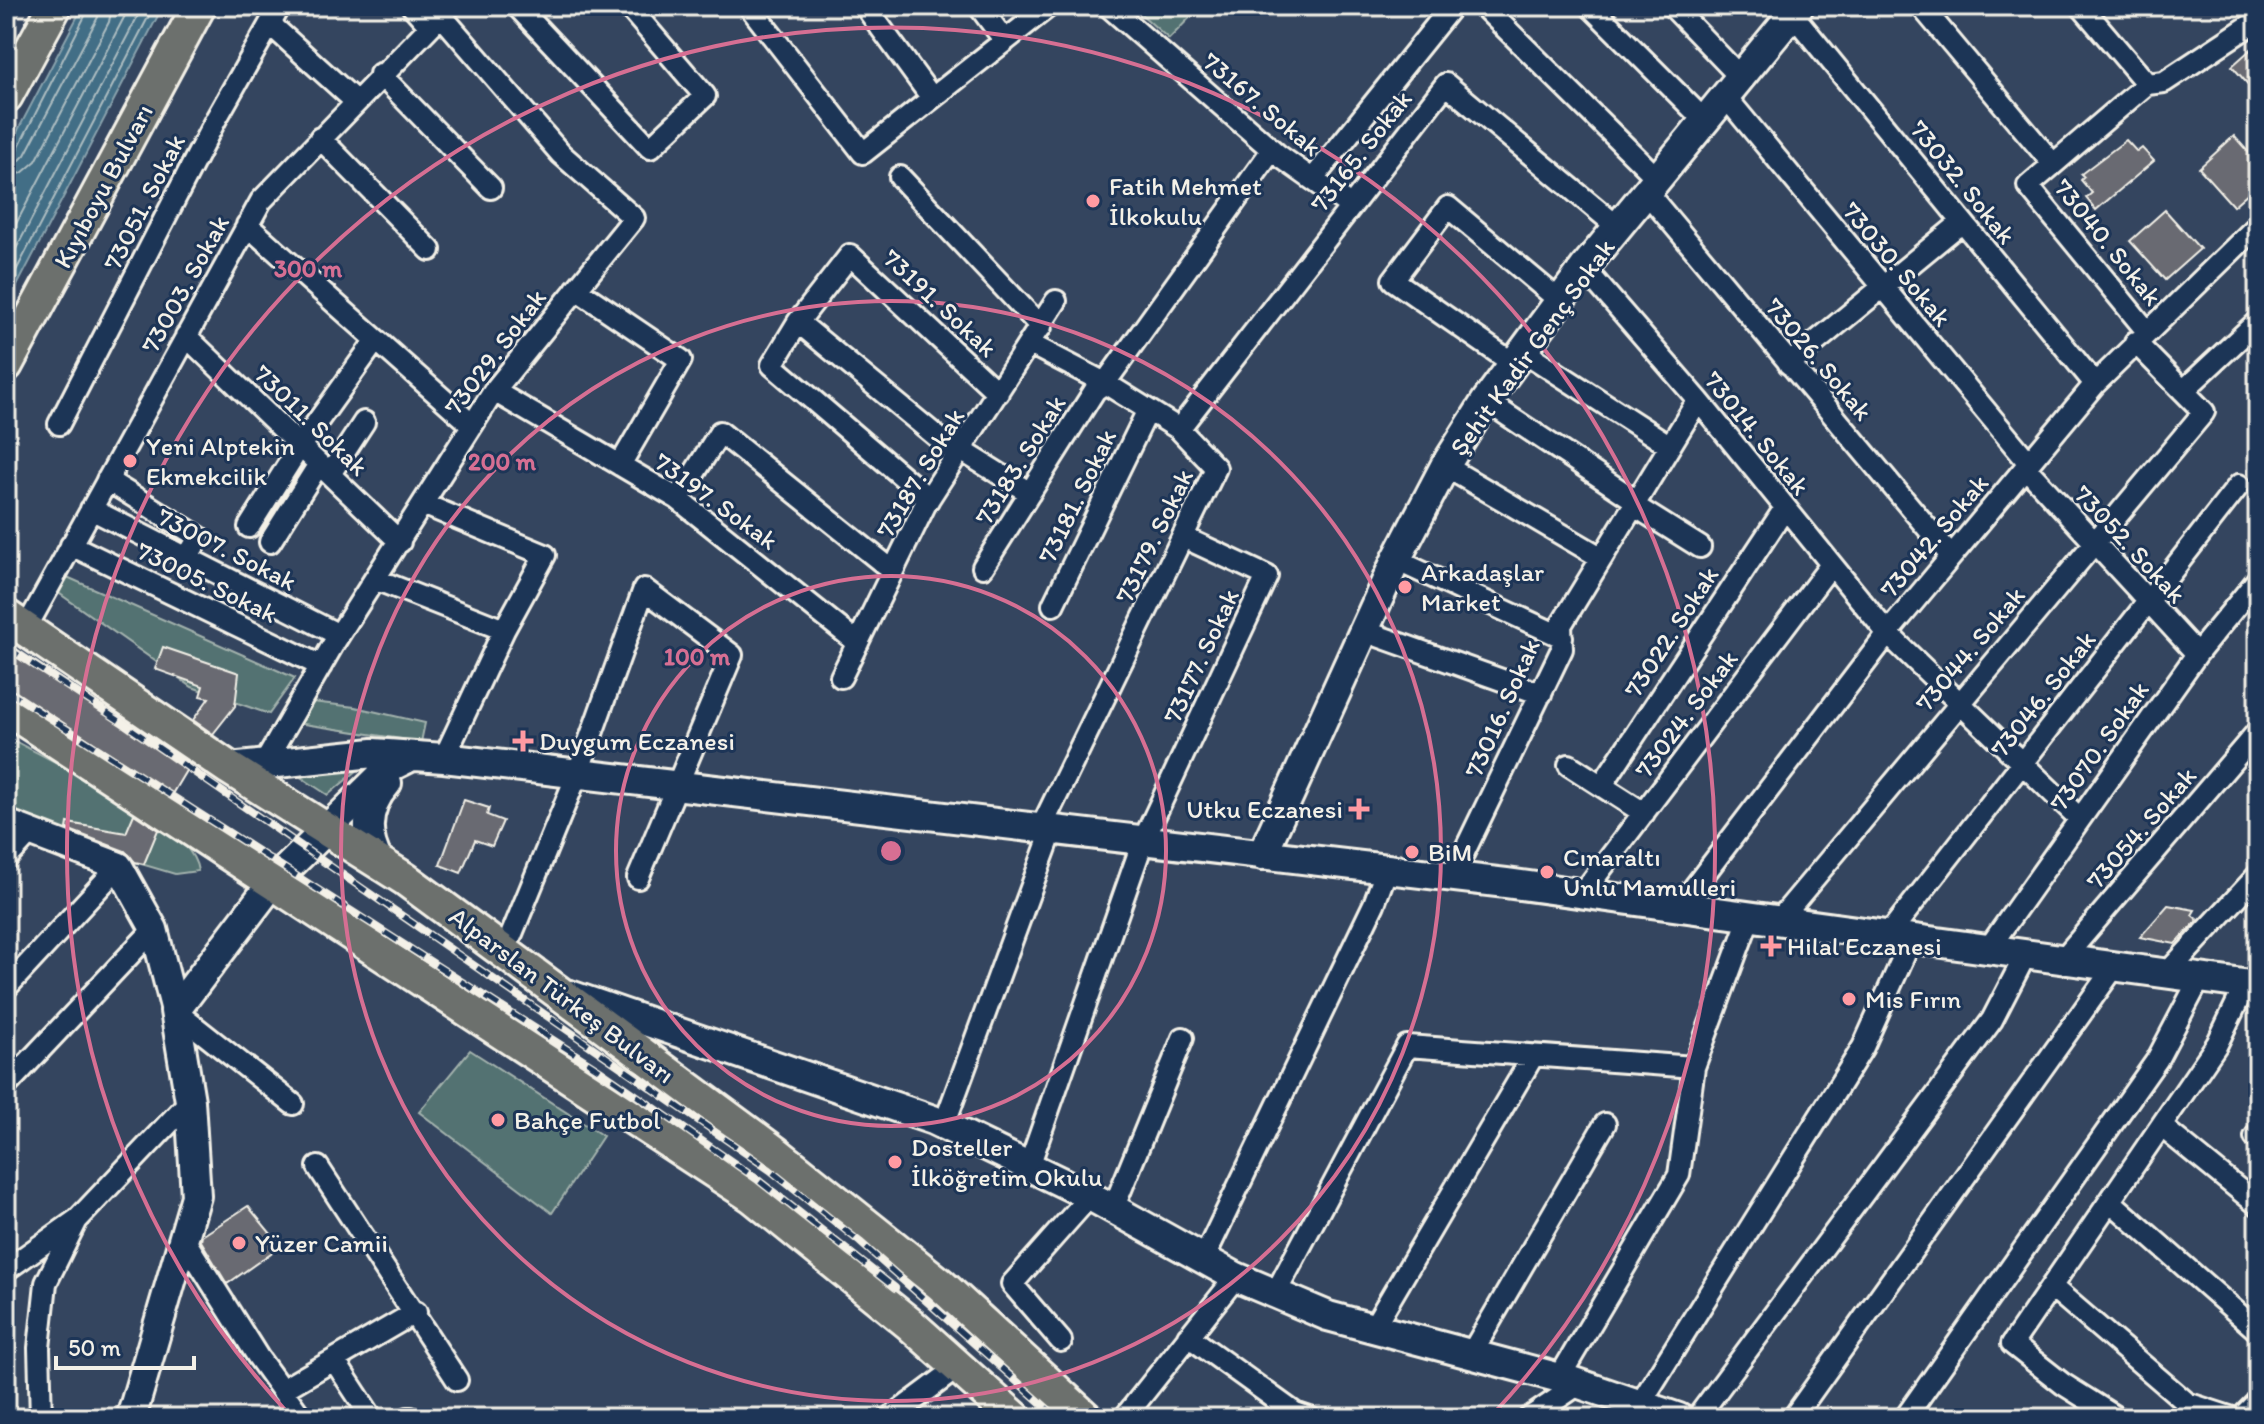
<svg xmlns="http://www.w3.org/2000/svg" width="2264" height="1424" font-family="Itim,sans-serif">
  <rect width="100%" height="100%" fill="#34455f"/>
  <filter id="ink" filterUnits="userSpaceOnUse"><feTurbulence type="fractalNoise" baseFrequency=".0125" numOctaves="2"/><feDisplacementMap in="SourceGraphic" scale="16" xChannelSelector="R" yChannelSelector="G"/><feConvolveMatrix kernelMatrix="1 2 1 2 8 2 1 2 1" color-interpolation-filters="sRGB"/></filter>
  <g filter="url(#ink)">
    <path fill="#527272" stroke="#a3b2ad" stroke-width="2" d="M1132,6H1201L1169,39Z
      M58,573L295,678L269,714L192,687L53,589Z
      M312,702L355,707L425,723L421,742L291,722Z
      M6,736C48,762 191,818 198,871L175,874L6,824Z
      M261,751L359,769L328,795Z
      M470,1050L603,1136L552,1213L419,1112Z"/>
    <path fill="#426e86" stroke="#89a2ad" stroke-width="2" d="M83,6H163L6,307V153Z"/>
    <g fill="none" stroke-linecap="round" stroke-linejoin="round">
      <path stroke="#adbdc1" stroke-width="2" d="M6,154L17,150L90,6
        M6,165L17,163L25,155L98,17L100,6
        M6,177L22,173L36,161L109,22L112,6
        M6,243L130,6
        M6,268L143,6
        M6,290L154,6"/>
    </g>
    <path fill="#696b72" stroke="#f4f1e8" stroke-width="2" d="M2258,43V96L2232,66Z
      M2234,136L2258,163V184L2233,206L2199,168Z
      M2126,140L2137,152L2142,148L2154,161L2096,210L2086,198L2092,193L2081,180L2084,177L2081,174Z
      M2165,210L2200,249L2165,280L2130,241Z
      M6,642L190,764L172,794L16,692L6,689Z
      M163,647L239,673L235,706L213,734L193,720L209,698L200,696L203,686L155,669Z
      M464,800L489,808L487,815L503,821L492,846L475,840L461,873L440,865Z
      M134,814L158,830L144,864L135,862L125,851L67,829L68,823L126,833Z
      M2168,905L2195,910L2192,915L2198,920L2175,944L2140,937Z
      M248,1206L281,1246L227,1284L201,1241L202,1236Z"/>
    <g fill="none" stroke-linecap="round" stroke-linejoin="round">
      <defs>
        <path id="minor" d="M412,6L429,25
          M517,6L650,148L705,96L628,6
          M749,6L863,153L1049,6
          M865,6L932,98
          M979,6L1005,41
          M1108,6L1278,155L1350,206
          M1483,6L1659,180
          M1590,6L1706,122
          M1672,6L1741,78
          M1786,6L2095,384
          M1921,6L2053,164
          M2081,6L2147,84
          M270,24L355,101
          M380,74L491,188
          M1725,96L2029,463
          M320,138L430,250
          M900,177L1041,327
          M1313,179L1452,6
          M1648,194L1951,556
          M247,225L471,424
          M1584,268L1699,401L1888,634L2079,818
          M576,289L681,360L620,465
          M798,322L958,454
          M2146,330L2028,186L2147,84L2164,82L2258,20
          M186,336L400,542
          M1030,344L1105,383L1179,429L1216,468L1040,830
          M1523,351L1670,446
          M1514,364L1393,280L1448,207L1560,301
          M1789,364L1962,222
          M494,391L678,499L858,643
          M2183,391L2258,321
          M1486,401L1636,501
          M59,424L216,119L280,6
          M1179,429L1446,84L1619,228
          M961,450L1030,493
          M1445,466L1602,558
          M2025,467L2197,654
          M330,474L364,422
          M107,480L199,537L187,558
          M678,499L720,432L893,571
          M929,499L772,365L798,322L850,255L998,393
          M423,504L545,555L504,630L444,758
          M1633,505L1700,547
          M91,509L339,635
          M249,527L300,446L376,340
          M270,542L319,464
          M71,545L321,666
          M1396,560L1562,637
          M983,567L1095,390L1105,383L1272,150
          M375,579L504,630
          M1053,605L1148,410
          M25,630L261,201L449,7
          M1364,631L1541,694
          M841,677L926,503L1056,301
          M1569,765L1644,813
          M263,766L334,643L494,391L634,218L561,154L440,14
          M1602,785L1785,508
          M6,859L32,831
          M1452,877L1562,649L1561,625L1698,400
          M1583,893L1830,566
          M1680,906L1895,624L2095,384L2258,225
          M1779,920L2204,412L2135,342
          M1888,935L2239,485
          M1988,949L2197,654L2258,579
          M504,953L577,775L644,589L732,655L638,878
          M2063,959L2258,731
          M2167,973L2258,875
          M6,988L119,866
          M175,1011L293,1104
          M6,1086L154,929
          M944,1125L1052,831
          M2161,1126L2258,1205
          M2255,1137L2258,1133
          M1029,1166L1143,841L1267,576L1183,537
          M318,1167L457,1380
          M2110,1201L2258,1331
          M1113,1209L1183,1038
          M184,1239L258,1357L302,1418
          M1203,1260L1374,904L1387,869
          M6,1270L78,1219L190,1101
          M2052,1287L2187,1403L2233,1418
          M1275,1294L1407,1046L1694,1067L1750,916
          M1373,1328L1533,1056
          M1188,1336L1295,1413L1310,1418
          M1061,1341L1012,1284L1090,1196
          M1471,1354L1605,1124
          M334,1360L372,1418
          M1559,1378L1679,1175L1694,1067
          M282,1390L416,1312
          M1640,1404L1863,1047L1912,938
          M41,1418L39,1348L46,1283L76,1222
          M408,1418H411
          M890,1418L957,1368
          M1124,1418L1236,1277
          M1529,1418L1579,1384
          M1697,1418L1992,1020L2026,954
          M1793,1418L2115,966
          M1905,1418L2157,1060L2200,978
          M2117,1418L2063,1384L2012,1344L2217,1044L2246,984
          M2241,1418L2258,1401"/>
        <path id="tertiary" d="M6,823L119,866L154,929L175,1011"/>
        <path id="secondary" d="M229,768L373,753L444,758L1506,883L2258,986
          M1262,855L1396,560L1445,466L1486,401L1584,268L1799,6
          M379,862C364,835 365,807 387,783
          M570,995L933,1120L1090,1196L1236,1277L1328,1316L1571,1381L1679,1418
          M131,1418L196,1196L190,1101L175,1011L273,882L390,767L408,758"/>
        <path id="primary" d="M6,96L55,6
          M6,365L199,6
          M6,616L229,768L405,879L776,1153L940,1284L1086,1418
          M6,708L752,1196L910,1324L1015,1418"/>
      </defs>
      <use href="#minor" stroke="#f4f1e8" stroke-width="26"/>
      <use href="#tertiary" stroke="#f4f1e8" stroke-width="32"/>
      <use href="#secondary" stroke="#f4f1e8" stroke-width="34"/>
      <use href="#primary" stroke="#f4f1e8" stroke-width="38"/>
      <use href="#minor" stroke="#1d3557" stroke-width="20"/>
      <use href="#tertiary" stroke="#1d3557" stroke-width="26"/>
      <use href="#secondary" stroke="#1d3557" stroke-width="28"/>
      <use href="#primary" stroke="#6c706d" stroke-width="32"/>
      <defs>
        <path id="rail" d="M6,647L123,723L770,1170L860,1242L1058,1418
          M6,690L600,1070L758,1180L895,1288"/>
      </defs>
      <use href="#rail" stroke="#f4f1e8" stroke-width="8"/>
      <use href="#rail" stroke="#1d3557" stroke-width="5" stroke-dasharray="15" stroke-linecap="butt"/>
    </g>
  </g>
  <g fill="none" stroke="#d66f93" stroke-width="4">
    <circle cx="891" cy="851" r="275"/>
    <circle cx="891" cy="851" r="550"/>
    <path d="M288 1413A824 824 0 1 1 1494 1413"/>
  </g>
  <g fill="#ff9aa2" stroke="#1d3557" stroke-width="3">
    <circle cx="1093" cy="201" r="8"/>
    <circle cx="130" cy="461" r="8"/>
    <circle cx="1405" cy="587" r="8"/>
    <path d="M519 729h8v8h8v8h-8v8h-8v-8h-8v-8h8z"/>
    <path d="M1355 797h8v8h8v8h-8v8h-8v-8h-8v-8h8z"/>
    <circle cx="1412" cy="852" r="8"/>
    <circle cx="1547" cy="872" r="8"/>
    <path d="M1767 934h8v8h8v8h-8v8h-8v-8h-8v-8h8z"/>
    <circle cx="1849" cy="999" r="8"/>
    <circle cx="498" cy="1120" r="8"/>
    <circle cx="895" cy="1162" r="8"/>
    <circle cx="239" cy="1243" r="8"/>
  </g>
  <g text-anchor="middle" stroke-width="6" stroke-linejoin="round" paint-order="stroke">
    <g font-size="26" fill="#f4f1e8" stroke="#1d3557">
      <text transform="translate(1262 104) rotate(40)" y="9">73167. Sokak</text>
      <text transform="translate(1361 151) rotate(-52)" y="9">73165. Sokak</text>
      <text transform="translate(1963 182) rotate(51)" y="9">73032. Sokak</text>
      <text transform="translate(103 186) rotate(-62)" y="9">Kıyıboyu Bulvarı</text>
      <text transform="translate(144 202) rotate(-63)" y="9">73051. Sokak</text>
      <text transform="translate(2108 242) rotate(51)" y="9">73040. Sokak</text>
      <text transform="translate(1897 264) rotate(50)" y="9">73030. Sokak</text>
      <text transform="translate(185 284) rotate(-61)" y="9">73003. Sokak</text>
      <text transform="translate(940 303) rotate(43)" y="9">73191. Sokak</text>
      <text transform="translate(1532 347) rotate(-54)" y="9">Şehit Kadir Genç Sokak</text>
      <text transform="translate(495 352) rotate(-53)" y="9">73029. Sokak</text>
      <text transform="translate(1819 359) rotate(50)" y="9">73026. Sokak</text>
      <text transform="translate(311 420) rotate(44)" y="9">73011. Sokak</text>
      <text transform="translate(1757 433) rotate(51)" y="9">73014. Sokak</text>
      <text transform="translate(1020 460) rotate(-58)" y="9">73183. Sokak</text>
      <text transform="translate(920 473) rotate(-59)" y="9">73187. Sokak</text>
      <text transform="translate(1077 496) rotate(-64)" y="9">73181. Sokak</text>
      <text transform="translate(716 501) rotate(36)" y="9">73197. Sokak</text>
      <text transform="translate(1154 536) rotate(-64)" y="9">73179. Sokak</text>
      <text transform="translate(1934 536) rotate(-50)" y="9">73042. Sokak</text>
      <text transform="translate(2130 544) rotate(47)" y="9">73052. Sokak</text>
      <text transform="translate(227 549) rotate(27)" y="9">73007. Sokak</text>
      <text transform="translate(207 582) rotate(26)" y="9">73005. Sokak</text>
      <text transform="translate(1671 632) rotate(-57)" y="9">73022. Sokak</text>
      <text transform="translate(1970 649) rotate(-50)" y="9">73044. Sokak</text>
      <text transform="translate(1201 656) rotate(-65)" y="9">73177. Sokak</text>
      <text transform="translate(2043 694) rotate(-52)" y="9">73046. Sokak</text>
      <text transform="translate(1502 708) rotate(-66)" y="9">73016. Sokak</text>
      <text transform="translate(1686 714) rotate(-53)" y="9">73024. Sokak</text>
      <text transform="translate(2099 746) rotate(-55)" y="9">73070. Sokak</text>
      <text transform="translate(2141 828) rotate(-49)" y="9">73054. Sokak</text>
      <text transform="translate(562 995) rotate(37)" y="9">Alparslan Türkeş Bulvarı</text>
    </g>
    <g font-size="26" fill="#f4f1e8" stroke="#1d3557" text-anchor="start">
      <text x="1109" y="195">Fatih Mehmet<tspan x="1109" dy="30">İlkokulu</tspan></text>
      <text x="146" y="455">Yeni Alptekin<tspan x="146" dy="30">Ekmekcilik</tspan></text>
      <text x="1421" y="581">Arkadaşlar<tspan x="1421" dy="30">Market</tspan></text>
      <text x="539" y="750">Duygum Eczanesi</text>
      <text x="1343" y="818" text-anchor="end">Utku Eczanesi</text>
      <text x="1428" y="861">BiM</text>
      <text x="1563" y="866">Cınaraltı<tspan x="1563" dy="30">Unlu Mamulleri</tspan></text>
      <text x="1787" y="955">Hilal Eczanesi</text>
      <text x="1865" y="1008">Mis Fırın</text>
      <text x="514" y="1129">Bahçe Futbol</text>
      <text x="911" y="1156">Dosteller<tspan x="911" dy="30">İlköğretim Okulu</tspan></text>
      <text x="255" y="1252">Yüzer Camii</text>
    </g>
  </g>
  <circle cx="891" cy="851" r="12" fill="#d66f93" stroke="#1d3557" stroke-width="4"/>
  <g font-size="24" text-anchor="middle" font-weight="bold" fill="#d66f93" stroke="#1d3557" stroke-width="6" stroke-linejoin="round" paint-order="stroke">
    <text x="308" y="277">300 m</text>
    <text x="502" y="470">200 m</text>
    <text x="697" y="665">100 m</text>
  </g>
  <rect width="2264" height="1424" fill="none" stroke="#1d3557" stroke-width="32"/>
  <rect x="16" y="16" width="2232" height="1392" fill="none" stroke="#f4f1e8" stroke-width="3" filter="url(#ink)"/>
  <path d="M56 1356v12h138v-12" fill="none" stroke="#f4f1e8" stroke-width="4"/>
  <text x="68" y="1356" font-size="24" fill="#f4f1e8" stroke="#1d3557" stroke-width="6" paint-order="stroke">50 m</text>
</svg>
